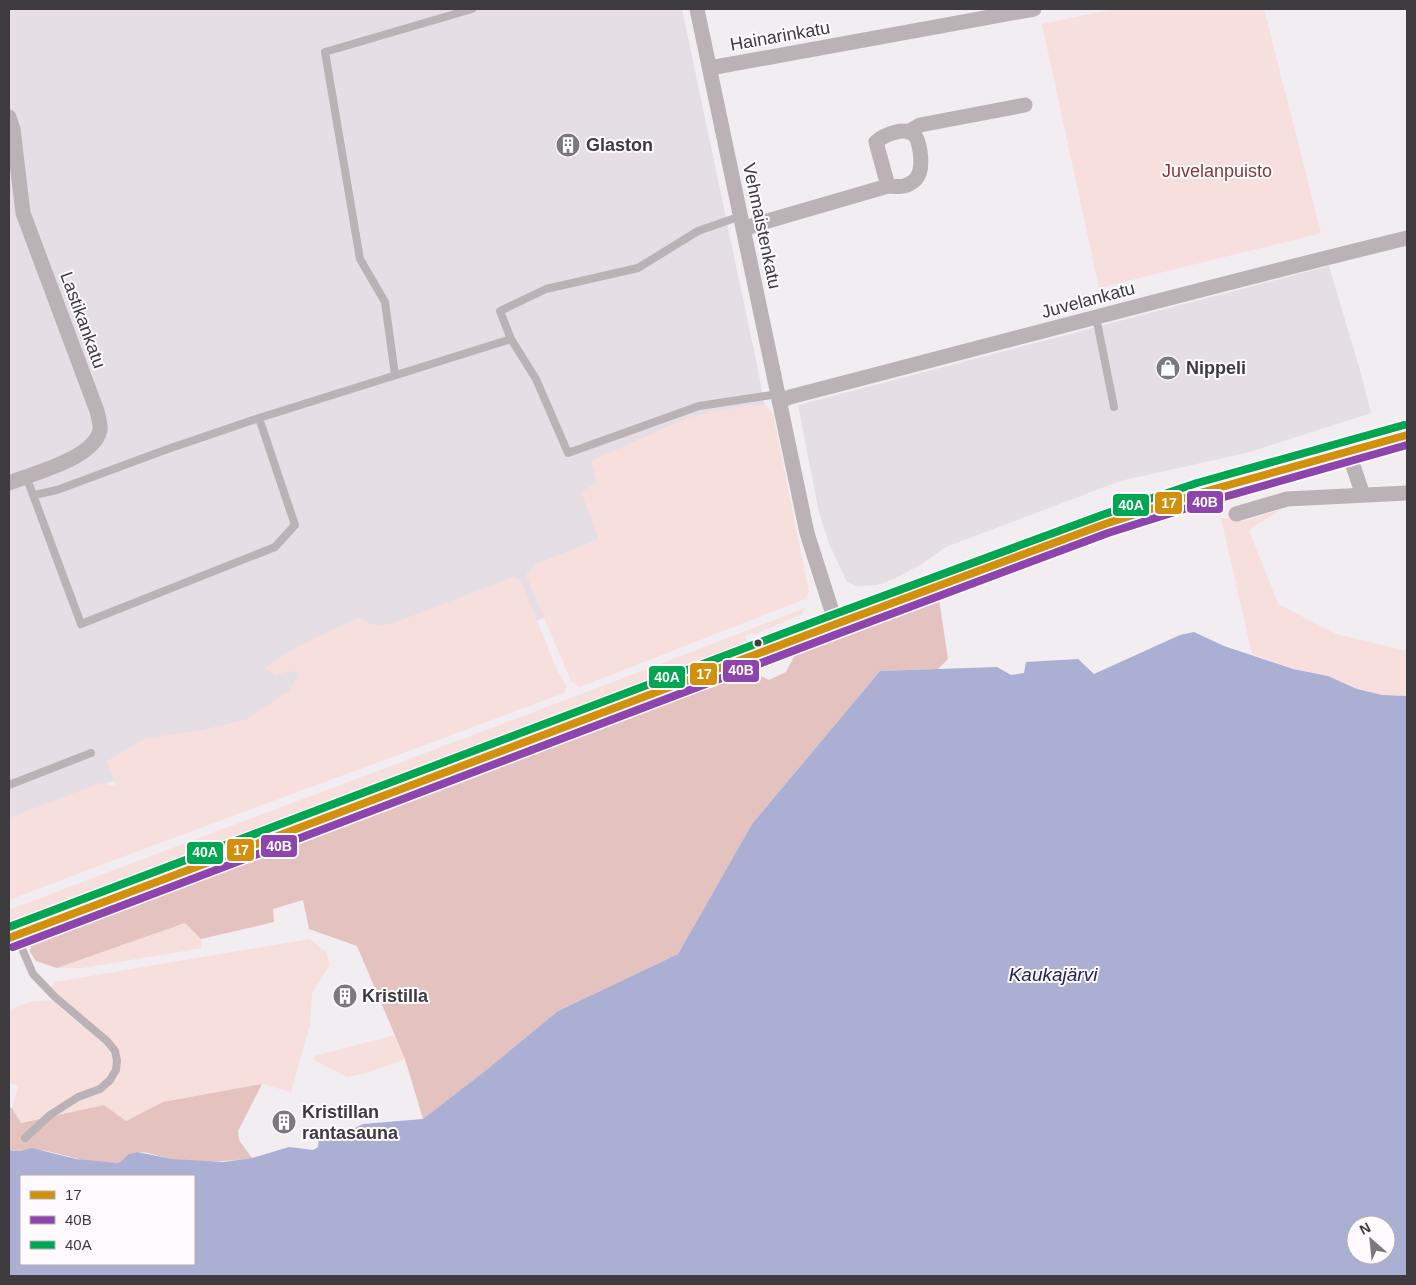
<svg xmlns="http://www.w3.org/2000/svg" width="1416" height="1285" font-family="Helvetica,sans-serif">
  <rect width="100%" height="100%" fill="#f1edf0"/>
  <path fill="#e5dee4" d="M9,9H682L759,375L775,467L725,549L9,820Z
    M1329,266L1360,370L1371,413L1250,452L1120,481L946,547L920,565L894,579L877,585L856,586L847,582L828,541L819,512L798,405Z"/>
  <path fill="#f7dfde" d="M1114,9H1264L1321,233L1099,288L1042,24Z
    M748,405L767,406L773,414L809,592L805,599L580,687L571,681L526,575L536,564L599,539L581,492L597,482L591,461L689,417Z
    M1282,509L1249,530L1278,604L1336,634L1407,651V696L1382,695L1357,689L1328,676L1293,669L1252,654L1221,518L1244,521Z
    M513,577L518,578L522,584L558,672L567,686L564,693C379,763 193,829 9,900V818L100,783L116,786L107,761L146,738L202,730L247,719L290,690L298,674L289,671L276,675L265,668C292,646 327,633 358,618C374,626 379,627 396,622Z
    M805,608L802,614L753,635L752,633L745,636L746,640L716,658L9,926V910C274,809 540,711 805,608Z
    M185,923L201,939L202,948L82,968H57Z
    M310,939L326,952L330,965L312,993L310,1025L291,1092L262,1084L163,1102L126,1121L104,1105L56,1115L77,1101L102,1092L118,1077L120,1055L111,1041L55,994L52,987L55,982Z
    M51,1000L105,1045L114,1060L110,1074L96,1088L42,1118L21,1123L12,1108L18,1086L9,1083V1010L30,1002Z
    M395,1035L405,1059L370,1072L347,1077L314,1060V1056Z"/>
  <path fill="#e4c2c0" d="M938,593L948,659L938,669L880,671L752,824L678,954L558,1011L485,1071L423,1119L405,1059L357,946L309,929L303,900L273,909L274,922L201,939L185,923L57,968L36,961L30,952L31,943L68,926L521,756L752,672L769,680L786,672L798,649Z
    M262,1084L238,1131L239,1140L252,1158C226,1162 199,1163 172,1159C161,1157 149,1152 138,1152C128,1152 124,1163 114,1163C87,1165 61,1152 35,1149C25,1148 18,1154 9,1149V1107L12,1108L21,1123L104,1105L126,1121L163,1102Z"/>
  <path fill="#aaafd3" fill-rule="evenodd" d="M1194,632L1224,646L1293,669L1328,676L1357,689L1382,695L1407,696V1276H9V1149L13,1151H20L32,1148L76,1159L116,1163L120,1162L129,1154L137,1152L172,1159L224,1162L252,1158L289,1147L313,1150L318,1147L319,1138L330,1132H347L363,1124L423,1119L485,1071L558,1011L678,954L752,824L880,671L997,667L1011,675L1024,673L1026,662L1078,659L1094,674L1180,635ZM21,1176H194V1264H21ZM1356,1225H1386V1255H1356Z"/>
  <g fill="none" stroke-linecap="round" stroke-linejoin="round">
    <path stroke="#bbb2b5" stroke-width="8" d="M1096,317L1114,407
      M511,339L500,311L546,289L638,268L698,231L741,216
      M395,375L385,302L360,259L325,52L472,9
      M259,418L511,339L536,379L568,453L699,406L778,394
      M26,476L81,624L275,547L295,525L259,418L165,450L57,490L34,495
      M9,785L91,753
      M17,937L33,974L55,997L107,1041L115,1051L117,1061L116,1070L110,1080L100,1089L78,1097L50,1115L25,1138"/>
    <path stroke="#bbb2b5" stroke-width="15" d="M697,9L807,533L836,624
      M710,68L1034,9
      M9,117L13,129L23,213L97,411C98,416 101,425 100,430C94,459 33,473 9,483
      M908,132L920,125L1025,105
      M744,230L754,225L888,186C893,186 899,187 904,186C922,181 922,166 920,151C919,146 918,139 915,136C906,125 884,135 876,142L888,186
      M779,401L790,397C996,344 1201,288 1407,238
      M1348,451L1363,495
      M1236,514L1287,499L1407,493"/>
    <path stroke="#b4aaae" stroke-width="24" d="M9,938L836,624L1105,524L1200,493L1407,435"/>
    <defs>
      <path id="bus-1" d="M9,938L836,624L1105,524L1200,493L1407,435"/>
      <path id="bus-2" d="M13,947L840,633L1108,533L1203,503L1407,445"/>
      <path id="bus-3" d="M9,927L832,615L1102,515L1197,483L1404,425"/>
    </defs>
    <use href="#bus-1" stroke="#fffafe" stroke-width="11"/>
    <use href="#bus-2" stroke="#fffafe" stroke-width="11"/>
    <use href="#bus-3" stroke="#fffafe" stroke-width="11"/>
    <use href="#bus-1" stroke="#d2910c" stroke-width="8"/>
    <use href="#bus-2" stroke="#8e44ad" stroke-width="8"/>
    <use href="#bus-3" stroke="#00a651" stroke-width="8"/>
  </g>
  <defs>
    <symbol id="building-disc" viewBox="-11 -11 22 22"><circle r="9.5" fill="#7c797c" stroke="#fffafe"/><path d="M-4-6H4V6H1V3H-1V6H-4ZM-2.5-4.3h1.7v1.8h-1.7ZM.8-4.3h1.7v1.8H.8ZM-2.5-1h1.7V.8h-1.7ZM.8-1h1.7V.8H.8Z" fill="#fff"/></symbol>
    <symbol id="shop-disc" viewBox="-11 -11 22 22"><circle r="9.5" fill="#7c797c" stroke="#fffafe"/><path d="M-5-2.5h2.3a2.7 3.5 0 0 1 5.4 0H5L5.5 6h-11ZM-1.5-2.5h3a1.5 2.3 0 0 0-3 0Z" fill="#fff"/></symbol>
  </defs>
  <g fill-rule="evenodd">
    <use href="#building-disc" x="554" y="131" width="28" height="28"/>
    <use href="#shop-disc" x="1154" y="354" width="28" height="28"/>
    <use href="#building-disc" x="331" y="982" width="28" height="28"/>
    <use href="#building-disc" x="270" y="1108" width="28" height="28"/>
  </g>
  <circle fill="#3d3b3d" stroke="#fffafe" stroke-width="2" cx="758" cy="643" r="4.5"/>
  <g text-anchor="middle" stroke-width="4" stroke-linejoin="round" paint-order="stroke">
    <g font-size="18" fill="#3d3b3d" stroke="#fffafe">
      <text transform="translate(780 36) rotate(-10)" y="6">Hainarinkatu</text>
      <text transform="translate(762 226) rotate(78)" y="6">Vehmaistenkatu</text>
      <text transform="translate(1088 300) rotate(-15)" y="6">Juvelankatu</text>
      <text transform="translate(83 320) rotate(70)" y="6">Lastikankatu</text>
    </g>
    <g font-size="18" font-weight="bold" fill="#3d3b3d" stroke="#fffafe" text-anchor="start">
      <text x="586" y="151">Glaston</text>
      <text x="1186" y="374">Nippeli</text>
      <text x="362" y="1002">Kristilla</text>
      <text x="302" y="1118">Kristillan<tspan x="302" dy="21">rantasauna</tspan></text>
    </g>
    <g font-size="18" fill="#853a37" stroke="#fffafe">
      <text x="1217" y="177">Juvelanpuisto</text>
    </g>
    <g font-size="19" font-style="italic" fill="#20235e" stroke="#fffafe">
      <text x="1053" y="981">Kaukajärvi</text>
    </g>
  </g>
  <g stroke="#fffafe" stroke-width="2">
    <rect x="1186" y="490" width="38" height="24" rx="5" fill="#8e44ad"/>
    <rect x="1154" y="491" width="29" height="24" rx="5" fill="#d2910c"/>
    <rect x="1112" y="493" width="38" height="24" rx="5" fill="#00a651"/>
    <rect x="722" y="659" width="38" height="24" rx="5" fill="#8e44ad"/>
    <rect x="689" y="662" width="29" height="24" rx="5" fill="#d2910c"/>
    <rect x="648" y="665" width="38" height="24" rx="5" fill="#00a651"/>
    <rect x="260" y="834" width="38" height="24" rx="5" fill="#8e44ad"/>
    <rect x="226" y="838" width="29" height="24" rx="5" fill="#d2910c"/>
    <rect x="186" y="841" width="38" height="24" rx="5" fill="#00a651"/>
  </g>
  <g font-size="14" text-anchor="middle" font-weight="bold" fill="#fff">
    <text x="1205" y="507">40B</text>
    <text x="1169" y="508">17</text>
    <text x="1131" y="510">40A</text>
    <text x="741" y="675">40B</text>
    <text x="704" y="679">17</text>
    <text x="667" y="682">40A</text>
    <text x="279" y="851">40B</text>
    <text x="241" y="855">17</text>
    <text x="205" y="857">40A</text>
  </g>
  <rect width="1416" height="1285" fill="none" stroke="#3d3b3d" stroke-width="20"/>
  <rect x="20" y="1175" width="175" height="90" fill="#fffafe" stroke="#b1aeb1"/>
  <rect x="30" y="1191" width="25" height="8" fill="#d2910c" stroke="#b1aeb1"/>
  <text x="65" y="1200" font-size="15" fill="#3d3b3d">17</text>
  <rect x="30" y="1216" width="25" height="8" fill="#8e44ad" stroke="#b1aeb1"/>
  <text x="65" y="1225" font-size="15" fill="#3d3b3d">40B</text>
  <rect x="30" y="1241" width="25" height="8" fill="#00a651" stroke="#b1aeb1"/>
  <text x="65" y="1250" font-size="15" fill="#3d3b3d">40A</text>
  <g transform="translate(1371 1240) rotate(333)"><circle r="24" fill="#fffafe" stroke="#b1aeb1"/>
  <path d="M0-4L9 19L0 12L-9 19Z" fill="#7c797c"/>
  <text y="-8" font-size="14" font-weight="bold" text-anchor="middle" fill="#3d3b3d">N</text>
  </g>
</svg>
